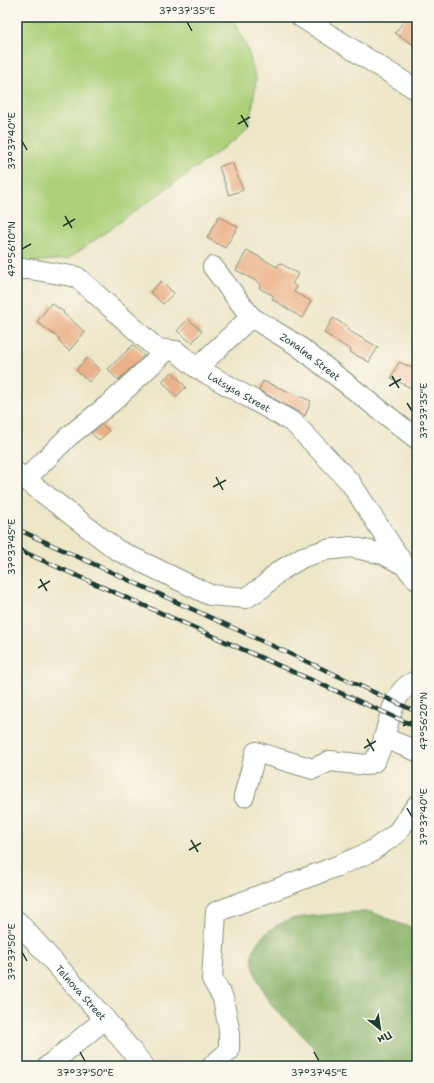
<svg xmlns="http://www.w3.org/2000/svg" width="434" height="1083" font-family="'Shantell Sans',sans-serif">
  <rect width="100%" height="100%" fill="#fbf7ec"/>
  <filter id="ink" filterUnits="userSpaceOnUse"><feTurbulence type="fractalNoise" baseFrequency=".025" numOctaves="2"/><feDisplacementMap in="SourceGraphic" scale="8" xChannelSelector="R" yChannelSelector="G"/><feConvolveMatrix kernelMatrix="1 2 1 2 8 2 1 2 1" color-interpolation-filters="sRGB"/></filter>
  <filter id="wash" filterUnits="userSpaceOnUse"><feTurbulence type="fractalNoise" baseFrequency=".012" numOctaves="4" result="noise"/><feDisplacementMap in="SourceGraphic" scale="16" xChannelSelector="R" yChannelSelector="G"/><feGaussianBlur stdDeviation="0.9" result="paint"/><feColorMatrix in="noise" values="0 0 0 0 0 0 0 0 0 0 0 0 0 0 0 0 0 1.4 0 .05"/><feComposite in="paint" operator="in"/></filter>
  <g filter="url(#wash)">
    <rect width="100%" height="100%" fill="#ede6c7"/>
    <path fill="#acd079" stroke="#668656" d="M17,17H228L236,26L247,48L256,79L253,104L248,125L236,139L68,259L17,263Z"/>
    <path fill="#89b269" stroke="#54784e" d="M355,912H372L403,925L417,928V1066H322C312,1037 295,1031 276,1010C265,999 247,964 254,949C259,936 275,925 288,920C293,918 299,918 303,917C321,915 338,914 355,912Z"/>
    <g id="blocks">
      <path fill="#ebb188" d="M407,17H417V47L395,33Z
        M232,162L243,190L229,195L219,167Z
        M219,216L238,227L225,248L207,238Z
        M247,250L277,267L280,263L298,274L292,284L297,287L294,292L311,301L302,318L272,299L274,296L259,288L261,284L236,270Z
        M161,281L174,293L163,304L150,292Z
        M51,303L64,312L63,313L85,332L69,351L58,341L60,339L37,322Z
        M333,318L348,327L347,330L378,347L369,362L350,352L351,350L324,333Z
        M188,319L202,331L192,343L177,331Z
        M133,345L144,356L118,380L108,369Z
        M87,358L100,370L89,382L76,370Z
        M399,362L417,370V391L391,378Z
        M172,372L186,387L176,397L162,381Z
        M263,381L311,401L305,416L259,390Z
        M102,424L109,431L99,440L91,433Z"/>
    </g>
  </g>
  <g filter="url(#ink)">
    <use href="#blocks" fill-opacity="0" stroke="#86927e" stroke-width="1"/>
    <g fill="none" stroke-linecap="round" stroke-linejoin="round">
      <defs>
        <g id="minor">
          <path d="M301,17L417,90"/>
          <path id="s1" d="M213,267L251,317L297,345L417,439"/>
          <path id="s2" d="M17,269H30L77,277L157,349L176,351L197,368L294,423L350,482L404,565L417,580"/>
          <path d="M197,368L251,317"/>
          <path d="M17,473L117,550L210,595L246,598L263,587L278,572L303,557L326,550L351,547L383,554L404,565"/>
          <path d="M25,480L69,436L112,402L167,350"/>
          <path d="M384,738L417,751"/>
          <path d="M244,796L256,752L313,769L330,761L366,765L374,762C377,756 380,751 382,745C389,724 392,688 417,681"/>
          <path id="s3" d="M17,921L105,1019L144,1066"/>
          <path d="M48,1066L105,1019"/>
          <path d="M212,1066L229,1051V1029L223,998L212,979L216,912L340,865L370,852L396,834L417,805"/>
        </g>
      </defs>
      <use href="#minor" stroke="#86927e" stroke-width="22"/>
      <use href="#minor" stroke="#fff" stroke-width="20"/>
      <defs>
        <path id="rail" d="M17,529L417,712
          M17,549L417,727"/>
      </defs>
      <use href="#rail" stroke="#1f3d34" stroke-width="4.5"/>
      <use href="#rail" stroke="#fbf7ec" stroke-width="3" stroke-dasharray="9" stroke-linecap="butt"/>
    </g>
  </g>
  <path fill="none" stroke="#1f3d34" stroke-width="1.5" d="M187,22L192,31M241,115L248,127M238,124L250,117M22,141L27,150M65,216L72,228M63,226L75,219M22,249L31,244M392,376L399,388M389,386L401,379M407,403L412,411M216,477L223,490M213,487L226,480M22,547L27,555M40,579L47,591M38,588L50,581M403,726L412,721M367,739L374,751M364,748L376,741M407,808L412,817M191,840L198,852M189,850L201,843M22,952L27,961M80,1052L85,1061M314,1052L319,1061"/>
  <g text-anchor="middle" stroke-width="3.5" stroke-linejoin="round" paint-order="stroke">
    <g font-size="10" fill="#1f3d34" stroke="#fbf7ec">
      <text dy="4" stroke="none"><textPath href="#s1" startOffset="134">Zonalna Street</textPath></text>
      <text dy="4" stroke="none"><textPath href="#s2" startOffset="263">Latsysa Street</textPath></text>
      <text dy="4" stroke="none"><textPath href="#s3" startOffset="96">Telnova Street</textPath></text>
    </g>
  </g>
  <rect width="434" height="1083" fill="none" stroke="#fbf7ec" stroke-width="44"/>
  <g transform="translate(380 1029) rotate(150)" stroke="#fbf7ec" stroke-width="3" paint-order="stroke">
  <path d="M0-3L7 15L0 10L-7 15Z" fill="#1f3d34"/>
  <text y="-6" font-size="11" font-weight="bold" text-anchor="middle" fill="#1f3d34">Пн</text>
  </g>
  <rect x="22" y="22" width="390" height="1039" fill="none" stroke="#1f3d34" stroke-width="1.5"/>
  <g font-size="10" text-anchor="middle" fill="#1f3d34">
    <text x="187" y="14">37°37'35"E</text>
    <text transform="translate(11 141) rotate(-90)" y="4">37°37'40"E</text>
    <text transform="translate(11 249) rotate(-90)" y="4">47°56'10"N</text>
    <text transform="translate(423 411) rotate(-90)" y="4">37°37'35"E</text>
    <text transform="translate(11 547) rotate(-90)" y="4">37°37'45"E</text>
    <text transform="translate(423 721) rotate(-90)" y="4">47°56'20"N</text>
    <text transform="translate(423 817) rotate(-90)" y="4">37°37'40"E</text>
    <text transform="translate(11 952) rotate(-90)" y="4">37°37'50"E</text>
    <text x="85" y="1076">37°37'50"E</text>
    <text x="319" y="1076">37°37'45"E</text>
  </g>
</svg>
